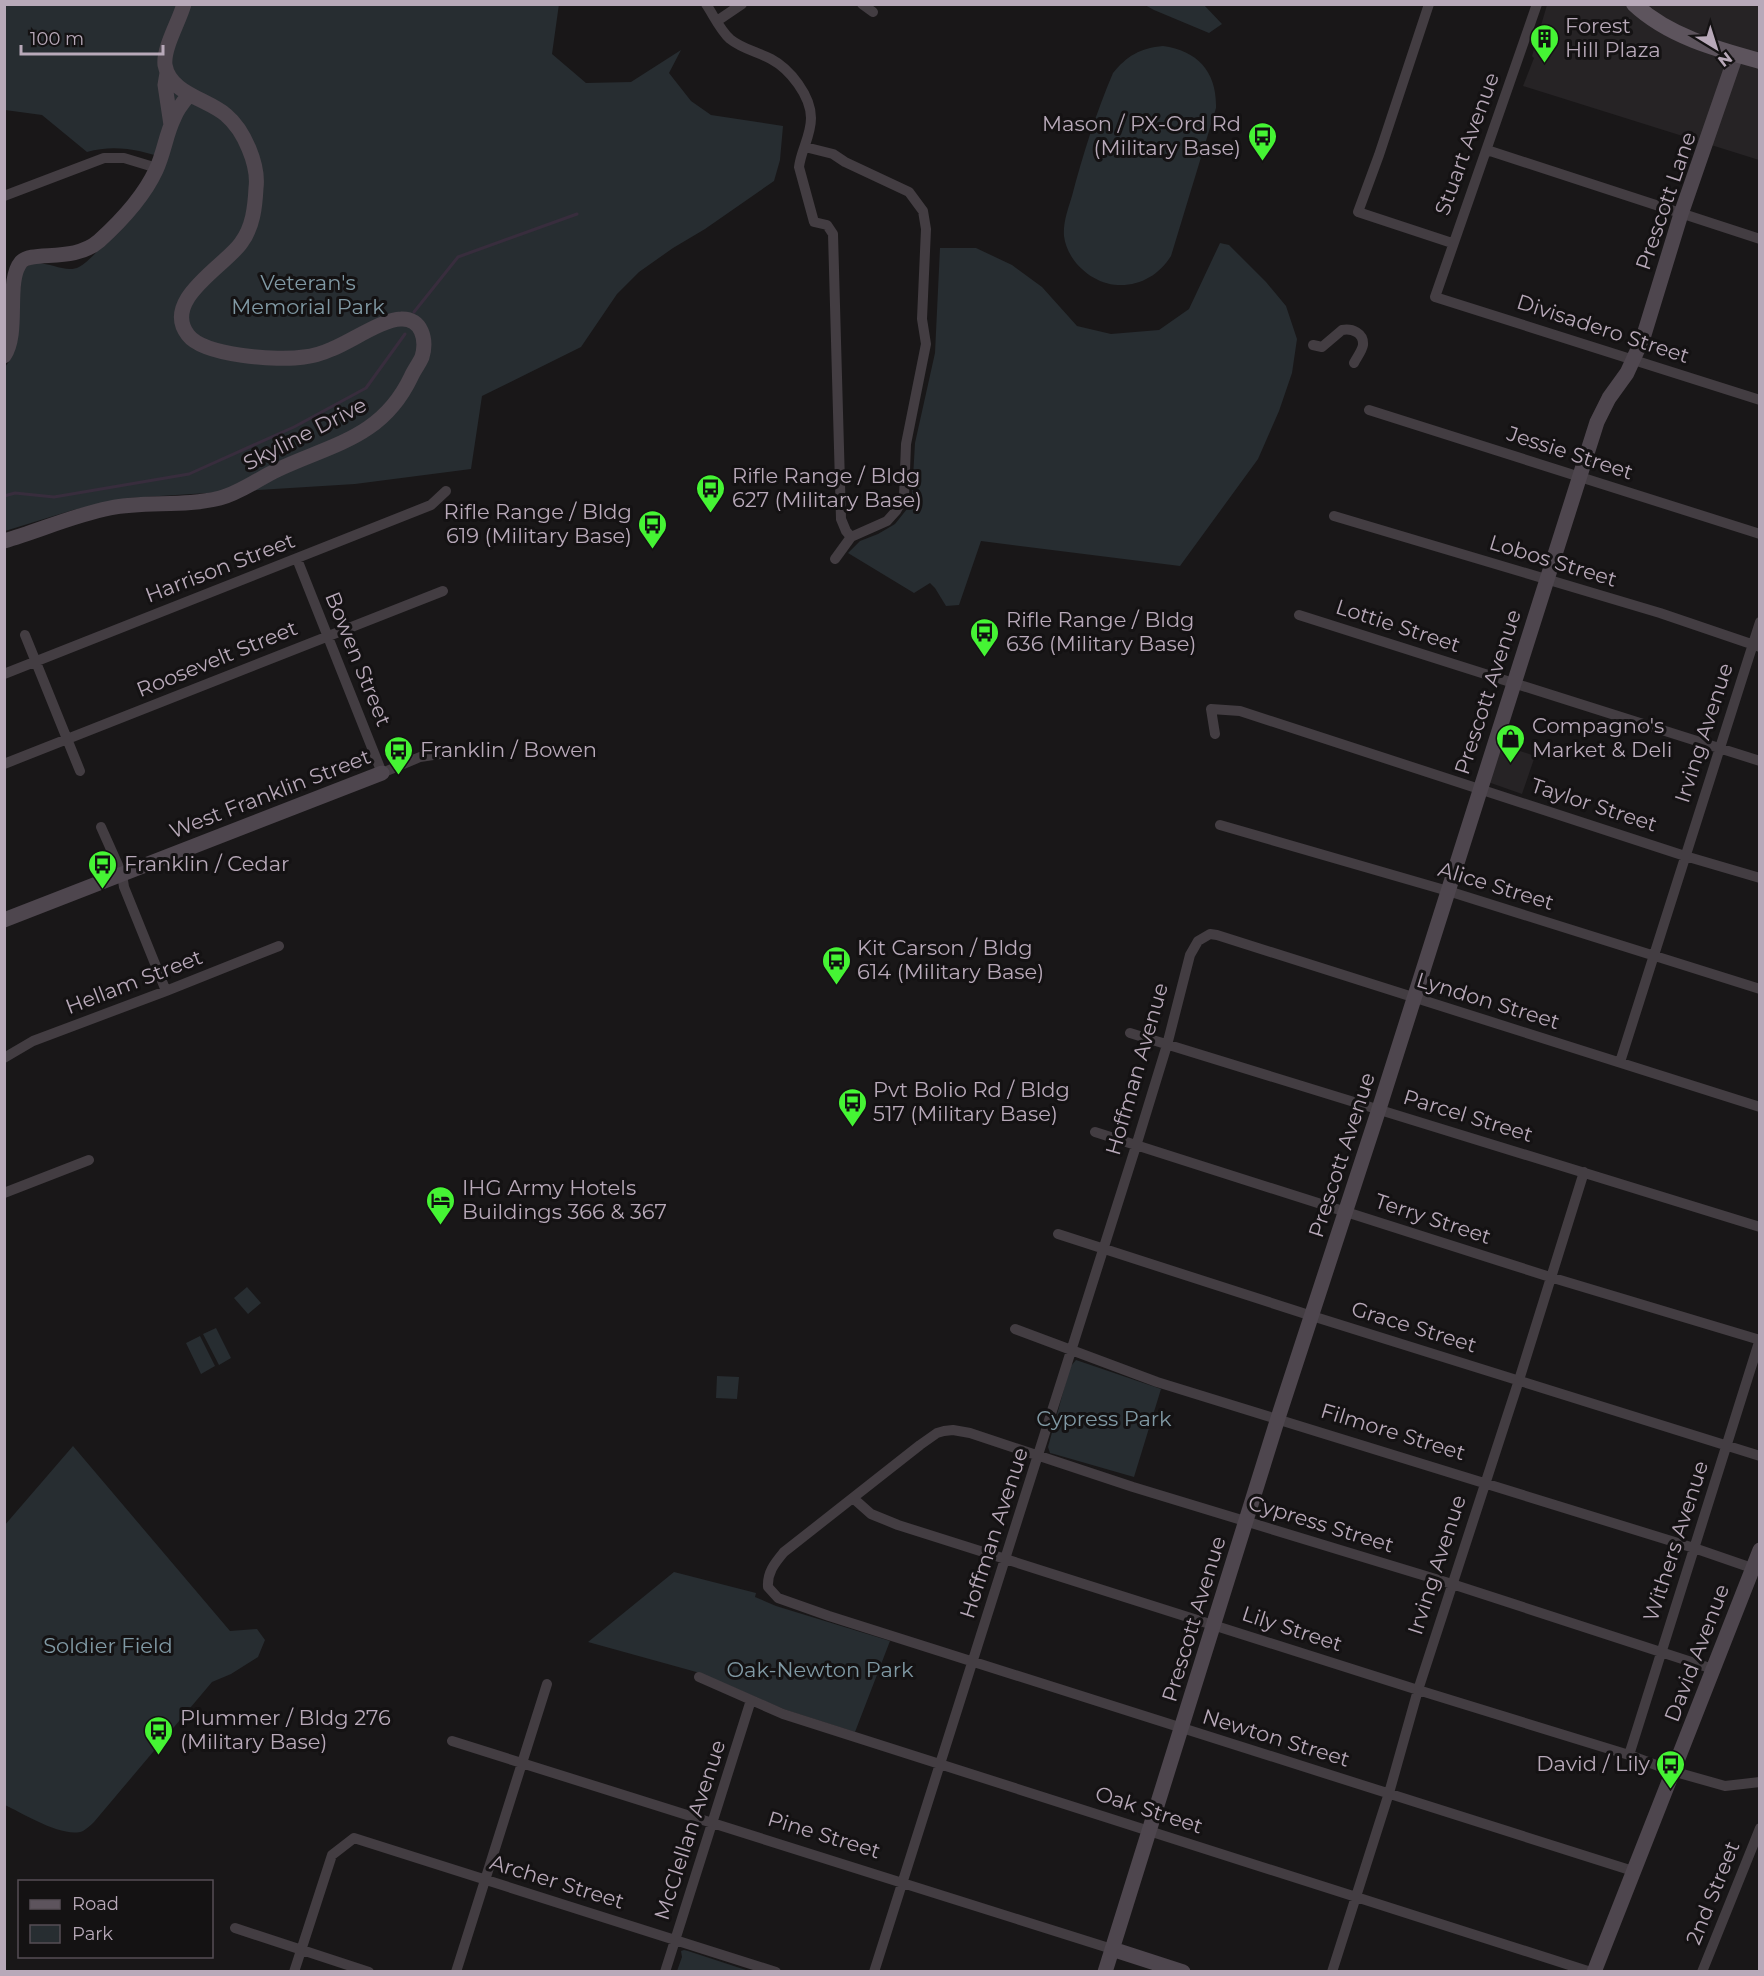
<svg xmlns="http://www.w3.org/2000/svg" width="1764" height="1976" font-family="Montserrat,sans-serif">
  <rect width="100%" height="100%" fill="#191718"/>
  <path fill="#262325" d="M1547,5H1759V160L1523,86L1534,58L1532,56Z
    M1499,744L1535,756L1522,794L1488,782Z"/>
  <path fill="#272d31" d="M559,4L552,54L586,83L631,82L681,50L669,73L691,101L711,115L783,126L780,160L774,181L705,229L673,248L639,272L617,294L581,347L482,396L471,469L355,484L128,498L73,510L5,531V367L10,360L13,353L22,272C36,251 62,276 79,267C104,253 148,184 167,159C140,150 115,144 87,152L42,115L5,110V5Z
    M1145,5H1204L1222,24L1209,33L1154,10Z
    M1163,46C1198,51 1217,72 1216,108L1171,256C1159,275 1140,286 1118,285C1092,284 1067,261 1064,236C1063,222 1068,209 1072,196C1083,154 1096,113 1113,73C1127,56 1140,48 1163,46Z
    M1220,243L1229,245L1266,282L1286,306L1297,339L1292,373L1279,411L1258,459L1180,566L981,541L959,605L946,606L935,588L930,583L914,593L848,553L860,541L878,534L895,524L907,509L912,495L915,443L935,353L940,248H976L1012,265L1042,287L1077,326L1111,334L1159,330L1189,309Z
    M247,1287L261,1303L248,1314L234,1298Z
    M216,1328L231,1358L219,1365L203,1334Z
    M200,1336L215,1366L201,1374L186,1343Z
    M1076,1360L1161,1389L1134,1477L1054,1454L1050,1453L1048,1447L1070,1367Z
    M717,1376L739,1377L737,1399L716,1398Z
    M73,1446L230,1631L257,1629L265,1640L258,1657L231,1674L212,1682L94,1822C91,1825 86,1829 83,1831C64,1839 22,1813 5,1805L4,1526Z
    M674,1572L756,1593L755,1597L776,1606L890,1641L855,1732L786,1710L700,1673L588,1642Z
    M684,1950L688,1951L749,1971H677L682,1957L681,1951Z"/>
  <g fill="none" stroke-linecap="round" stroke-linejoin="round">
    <path stroke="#382d3d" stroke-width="3" d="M414,312L458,257L577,214
      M4,496L15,493L54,497L189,474L294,427L366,388L405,334"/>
    <path stroke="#433d42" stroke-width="10" d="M706,4C714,16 720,30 730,39C742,49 758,52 771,59C790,69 811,96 811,118C811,136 801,150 799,167L814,222L827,225L833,234L841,519L846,531L851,537
      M862,4L873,12
      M1429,4L1379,155L1358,212L1452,243
      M1537,4L1435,297L1760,400
      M717,21L742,4
      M805,147L833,154L845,162L909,192L923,211L926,229L922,319L926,344L906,444L904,497L896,511L887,521L851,537L835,559
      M1487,150L1760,239
      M4,196L104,158H124L157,168
      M1313,345L1322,347L1342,330C1352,328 1364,333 1363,345C1362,351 1357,357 1354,363
      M1369,410L1760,534
      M1334,516L1660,613L1760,647
      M297,559L382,773L420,757L453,752
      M1299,615L1760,761
      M25,635L80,771
      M4,674L431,505L446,491
      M1215,734L1211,709L1240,711L1685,856L1760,878
      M4,764L443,591
      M1220,825L1448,891L1760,989
      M101,827L122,874L124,887L166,991
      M1130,1033L1760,1227
      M4,1058L33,1041L166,991L279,946
      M1620,1062L1760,622
      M1095,1132L1550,1277L1760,1340
      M4,1193L89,1160
      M1058,1234L1312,1316L1760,1456
      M1015,1329L1157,1382L1694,1548L1752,1568
      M853,1498L871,1514L898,1525L1418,1690L1629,1755L1672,1771L1725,1786L1760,1782
      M699,1677L783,1714L1591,1972
      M452,1741L1112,1949
      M1629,1755L1760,1339
      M1633,1871L829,1616L778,1598L768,1587C767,1572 775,1563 784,1552L920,1445L937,1433L944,1431L953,1430L970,1433L1133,1487L1452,1584L1713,1669
      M235,1928L369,1972
      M294,1972L332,1855L354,1838L776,1972
      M456,1972L547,1684
      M665,1972L751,1700
      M874,1972L1136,1146L1167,1045L1190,955L1198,941L1210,934L1217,935L1760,1107
      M1332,1972L1389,1793L1418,1690L1519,1380L1584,1172
      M1702,1972L1760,1828"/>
    <path stroke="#4e464e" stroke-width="15" d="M167,73L165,85L171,125
      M4,356C20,333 5,281 21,262C32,250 74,263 99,241C120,222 144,196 156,170C164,153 166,134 174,118C177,109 183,102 189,95
      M4,541C39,531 74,515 110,508C146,501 184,507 220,498C240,493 258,479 277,470C332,444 382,438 411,377C414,370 419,364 422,357C427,340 422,318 401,319C383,319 350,342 332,349C323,353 314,356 304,357C278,361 204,356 188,335C161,300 225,266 241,243C253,227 255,207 256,188C259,165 244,130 226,115C208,99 170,94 165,65C163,48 179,22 184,4
      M4,920L382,773
      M1112,1949L1183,1972
      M1105,1972L1278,1418L1379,1109L1597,422L1609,398L1627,373L1643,338L1681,214L1736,55
      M1594,1972L1760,1550"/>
    <path stroke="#5d545d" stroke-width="16" d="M1634,4C1668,36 1716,49 1760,61"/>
  </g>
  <defs>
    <symbol id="building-pin" viewBox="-11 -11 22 30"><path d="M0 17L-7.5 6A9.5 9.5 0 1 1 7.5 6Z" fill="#45f434" stroke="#141213"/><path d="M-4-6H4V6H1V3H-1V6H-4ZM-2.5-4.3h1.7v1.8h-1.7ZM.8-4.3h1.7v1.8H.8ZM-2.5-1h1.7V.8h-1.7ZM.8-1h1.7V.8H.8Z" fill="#111"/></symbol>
    <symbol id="bus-pin" viewBox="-11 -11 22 30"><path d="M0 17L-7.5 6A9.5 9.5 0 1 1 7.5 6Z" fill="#45f434" stroke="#141213"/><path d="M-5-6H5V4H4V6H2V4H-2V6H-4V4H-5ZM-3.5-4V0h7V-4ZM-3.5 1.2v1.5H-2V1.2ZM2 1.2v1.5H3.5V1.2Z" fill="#111"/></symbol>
    <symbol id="shop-pin" viewBox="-11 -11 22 30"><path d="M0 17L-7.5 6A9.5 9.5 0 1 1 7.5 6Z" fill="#45f434" stroke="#141213"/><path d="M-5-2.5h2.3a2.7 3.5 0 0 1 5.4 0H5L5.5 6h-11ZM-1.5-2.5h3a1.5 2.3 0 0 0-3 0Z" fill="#111"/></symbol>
    <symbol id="hotel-pin" viewBox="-11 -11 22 30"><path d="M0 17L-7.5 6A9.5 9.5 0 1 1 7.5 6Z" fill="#45f434" stroke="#141213"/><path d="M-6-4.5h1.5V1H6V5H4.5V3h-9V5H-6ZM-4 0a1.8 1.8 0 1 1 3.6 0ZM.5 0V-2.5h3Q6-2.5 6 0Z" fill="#111"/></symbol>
  </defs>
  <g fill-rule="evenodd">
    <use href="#building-pin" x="1528" y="22" width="33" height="45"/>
    <use href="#bus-pin" x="1246" y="120" width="33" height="45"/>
    <use href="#bus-pin" x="694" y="472" width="33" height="45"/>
    <use href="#bus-pin" x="636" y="508" width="33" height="45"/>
    <use href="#bus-pin" x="968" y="616" width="33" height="45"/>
    <use href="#shop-pin" x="1494" y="722" width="33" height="45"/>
    <use href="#bus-pin" x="382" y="734" width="33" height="45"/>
    <use href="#bus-pin" x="86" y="848" width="33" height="45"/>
    <use href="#bus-pin" x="820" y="944" width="33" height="45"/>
    <use href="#bus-pin" x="836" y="1086" width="33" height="45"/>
    <use href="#hotel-pin" x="424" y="1184" width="33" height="45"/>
    <use href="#bus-pin" x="142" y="1714" width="33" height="45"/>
    <use href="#bus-pin" x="1654" y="1748" width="33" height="45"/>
  </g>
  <g text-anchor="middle" stroke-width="6" stroke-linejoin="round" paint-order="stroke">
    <g font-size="21" fill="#b8a9b9" stroke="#141213" text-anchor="start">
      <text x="1565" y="33">Forest<tspan x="1565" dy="24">Hill Plaza</tspan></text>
      <text x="1241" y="131" text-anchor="end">Mason / PX-Ord Rd<tspan x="1241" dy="24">(Military Base)</tspan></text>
      <text x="732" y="483">Rifle Range / Bldg<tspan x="732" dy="24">627 (Military Base)</tspan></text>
      <text x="632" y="519" text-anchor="end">Rifle Range / Bldg<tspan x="632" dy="24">619 (Military Base)</tspan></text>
      <text x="1006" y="627">Rifle Range / Bldg<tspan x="1006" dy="24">636 (Military Base)</tspan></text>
      <text x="1532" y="733">Compagno's<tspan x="1532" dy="24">Market &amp; Deli</tspan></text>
      <text x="420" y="757">Franklin / Bowen</text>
      <text x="124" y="871">Franklin / Cedar</text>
      <text x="857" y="955">Kit Carson / Bldg<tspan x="857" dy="24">614 (Military Base)</tspan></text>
      <text x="873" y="1097">Pvt Bolio Rd / Bldg<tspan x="873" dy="24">517 (Military Base)</tspan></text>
      <text x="462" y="1195">IHG Army Hotels<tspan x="462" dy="24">Buildings 366 &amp; 367</tspan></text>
      <text x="180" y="1725">Plummer / Bldg 276<tspan x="180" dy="24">(Military Base)</tspan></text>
      <text x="1650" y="1771" text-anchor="end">David / Lily</text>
    </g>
    <g font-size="21" fill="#b8a9b9" stroke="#141213">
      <text transform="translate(1467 144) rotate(-70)" y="7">Stuart Avenue</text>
      <text transform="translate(1666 201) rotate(-71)" y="7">Prescott Lane</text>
      <text transform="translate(1603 329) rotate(18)" y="7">Divisadero Street</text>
      <text transform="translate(305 434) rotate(-27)" y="7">Skyline Drive</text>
      <text transform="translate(1570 453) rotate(18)" y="7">Jessie Street</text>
      <text transform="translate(1553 561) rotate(17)" y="7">Lobos Street</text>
      <text transform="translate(220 568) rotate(-21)" y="7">Harrison Street</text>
      <text transform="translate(1398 626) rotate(18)" y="7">Lottie Street</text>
      <text transform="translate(217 659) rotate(-22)" y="7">Roosevelt Street</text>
      <text transform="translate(358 659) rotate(68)" y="7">Bowen Street</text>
      <text transform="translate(1488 692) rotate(-72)" y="7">Prescott Avenue</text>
      <text transform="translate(1704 733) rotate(-72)" y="7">Irving Avenue</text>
      <text transform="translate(270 794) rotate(-21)" y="7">West Franklin Street</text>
      <text transform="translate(1594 805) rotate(18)" y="7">Taylor Street</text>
      <text transform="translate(1496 886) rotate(17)" y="7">Alice Street</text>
      <text transform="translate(134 982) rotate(-21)" y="7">Hellam Street</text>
      <text transform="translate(1488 1001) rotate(17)" y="7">Lyndon Street</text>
      <text transform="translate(1137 1069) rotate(-74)" y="7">Hoffman Avenue</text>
      <text transform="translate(1468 1116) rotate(17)" y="7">Parcel Street</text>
      <text transform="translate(1342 1155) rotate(-72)" y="7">Prescott Avenue</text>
      <text transform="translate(1433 1219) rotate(18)" y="7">Terry Street</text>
      <text transform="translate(1414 1327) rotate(17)" y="7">Grace Street</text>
      <text transform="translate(1393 1432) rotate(17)" y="7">Filmore Street</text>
      <text transform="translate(1321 1524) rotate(17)" y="7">Cypress Street</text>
      <text transform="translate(994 1533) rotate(-72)" y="7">Hoffman Avenue</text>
      <text transform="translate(1676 1541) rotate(-72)" y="7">Withers Avenue</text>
      <text transform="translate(1437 1565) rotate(-72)" y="7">Irving Avenue</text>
      <text transform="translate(1194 1619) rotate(-73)" y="7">Prescott Avenue</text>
      <text transform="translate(1292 1629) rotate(18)" y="7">Lily Street</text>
      <text transform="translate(1697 1653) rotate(-69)" y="7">David Avenue</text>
      <text transform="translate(1276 1738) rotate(17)" y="7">Newton Street</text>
      <text transform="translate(1149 1810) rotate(18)" y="7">Oak Street</text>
      <text transform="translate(690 1830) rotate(-72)" y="7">McClellan Avenue</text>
      <text transform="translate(824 1835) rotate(17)" y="7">Pine Street</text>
      <text transform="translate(557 1882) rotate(17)" y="7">Archer Street</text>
      <text transform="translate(1713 1893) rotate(-68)" y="7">2nd Street</text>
    </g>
    <g font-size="21" fill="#8099a4" stroke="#141213">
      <text x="308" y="290">Veteran's<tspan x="308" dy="24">Memorial Park</tspan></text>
      <text x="1104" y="1426">Cypress Park</text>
      <text x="108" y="1653">Soldier Field</text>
      <text x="820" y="1677">Oak-Newton Park</text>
    </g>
  </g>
  <rect width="1764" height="1976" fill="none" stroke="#b8a9b9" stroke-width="12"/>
  <rect x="18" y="1880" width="195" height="78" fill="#141213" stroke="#564e55" stroke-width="1.5"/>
  <rect x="30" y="1900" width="30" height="9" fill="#5d545d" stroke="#564e55" stroke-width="1.5"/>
  <text x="72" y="1910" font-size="18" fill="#b8a9b9">Road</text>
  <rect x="30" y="1925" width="30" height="18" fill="#272d31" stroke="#564e55" stroke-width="1.5"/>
  <text x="72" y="1940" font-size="18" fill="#b8a9b9">Park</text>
  <g transform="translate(1716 48) rotate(142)" stroke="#141213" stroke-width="4.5" paint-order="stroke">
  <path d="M0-4.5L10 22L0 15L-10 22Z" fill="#b8a9b9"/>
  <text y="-9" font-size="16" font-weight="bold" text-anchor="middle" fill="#b8a9b9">N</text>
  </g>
  <path d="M21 45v9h142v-9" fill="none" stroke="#b8a9b9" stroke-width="3"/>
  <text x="30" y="45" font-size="18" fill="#b8a9b9" stroke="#141213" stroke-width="4.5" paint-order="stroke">100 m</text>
</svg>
